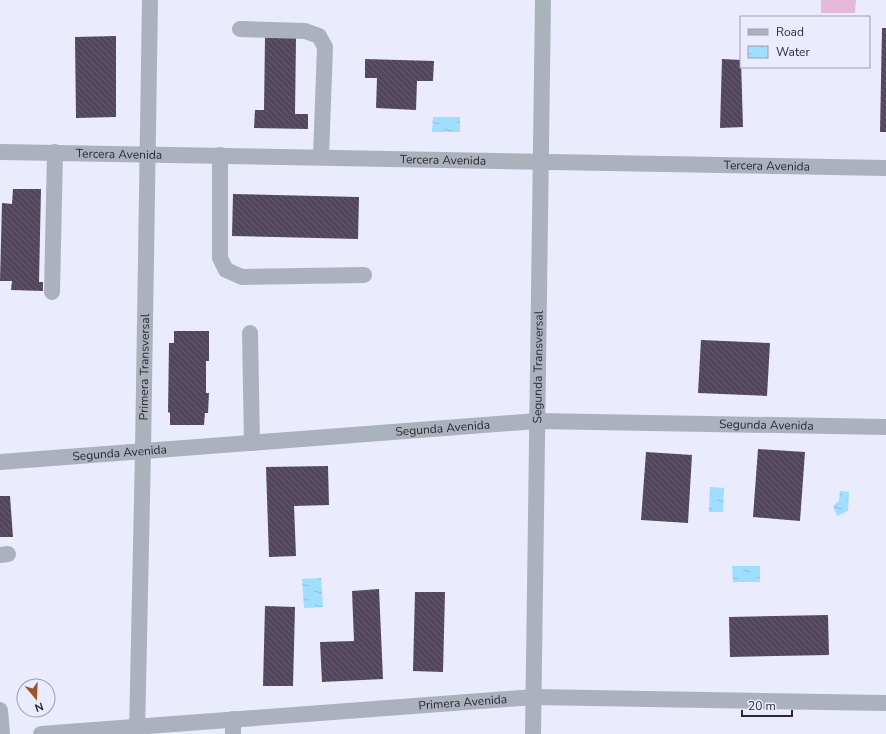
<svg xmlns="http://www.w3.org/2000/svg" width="886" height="734" font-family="'Nunito Sans',sans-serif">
  <defs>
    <pattern id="water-ripples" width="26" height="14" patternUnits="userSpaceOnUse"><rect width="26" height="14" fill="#a0deff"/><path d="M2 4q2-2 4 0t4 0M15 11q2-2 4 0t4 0" fill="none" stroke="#8abedb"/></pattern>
    <pattern id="building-back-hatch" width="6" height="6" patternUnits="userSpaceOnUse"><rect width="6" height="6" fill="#52465c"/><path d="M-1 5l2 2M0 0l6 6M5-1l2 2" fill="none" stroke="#685e70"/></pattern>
  </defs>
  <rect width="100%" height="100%" fill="#eaebfc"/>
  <path fill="#e3b8d9" d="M821,0H856L855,13H821Z"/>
  <path fill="url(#water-ripples)" d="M433,117H460V132H432Z
    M710,487L724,488L723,512H709Z
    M840,491L849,492L848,511L837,516L833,506L839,501Z
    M732,566H760V582H733Z
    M321,578L323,607L304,608L302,579Z"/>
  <path fill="url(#building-back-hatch)" d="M882,28H886V132H880Z
    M116,36V117L76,118L75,37Z
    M265,37L296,38L295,114H308V129L254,128L255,110H264Z
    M365,59L434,61L433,81H417L416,110L376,108L377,78H365Z
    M722,59L741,60L743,127L720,128Z
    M13,189H41L39,282H43V291L11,290L12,281H0L2,203L12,204Z
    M233,194L359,197L358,239L232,236Z
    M174,331H209V361H206V393H209L208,413H205L204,425H170V413L168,412L169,343H174Z
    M701,340L770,343L767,396L698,393Z
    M758,449L805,452L800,521L753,517Z
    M646,452L692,455L688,523L641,520Z
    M328,466L329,505L294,506L296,556L269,557L266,467Z
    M0,496H10L13,537H0Z
    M379,589L383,679L322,682L320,642L354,641L352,591Z
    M415,592H445L443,672L413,671Z
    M265,606L295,607L293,686H263Z
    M828,615L829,655L730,657L729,617Z"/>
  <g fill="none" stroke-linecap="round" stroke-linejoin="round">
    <g stroke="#abb2bd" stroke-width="16">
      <path d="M240,29L305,31L319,36L325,47L321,157"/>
      <path id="s1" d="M0,152L886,168"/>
      <path d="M220,155V258L226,270L242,277L364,275"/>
      <path d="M52,292L55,152"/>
      <path d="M250,333L252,443"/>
      <path id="s2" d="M0,462L537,421L886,427"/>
      <path d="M0,555L8,554"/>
      <path d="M0,710L2,734"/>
      <path d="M233,719V734"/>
      <path id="s3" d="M41,734L534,697L886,703"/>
      <path id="s4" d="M137,734L143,451L150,0"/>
      <path id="s5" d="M533,734L543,0"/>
    </g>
  </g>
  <g text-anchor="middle" stroke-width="4" stroke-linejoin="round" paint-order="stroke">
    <g font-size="12" fill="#292934" stroke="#eaebfc">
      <text dy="4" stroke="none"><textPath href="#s1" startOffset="119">Tercera Avenida</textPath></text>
      <text dy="4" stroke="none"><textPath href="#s1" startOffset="443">Tercera Avenida</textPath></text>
      <text dy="4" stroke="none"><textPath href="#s1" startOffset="767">Tercera Avenida</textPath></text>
      <text dy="4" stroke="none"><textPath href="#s4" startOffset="367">Primera Transversal</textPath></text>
      <text dy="4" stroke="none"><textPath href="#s5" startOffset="367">Segunda Transversal</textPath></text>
      <text dy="4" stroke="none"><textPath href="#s2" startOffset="768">Segunda Avenida</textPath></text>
      <text dy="4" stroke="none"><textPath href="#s2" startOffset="444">Segunda Avenida</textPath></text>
      <text dy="4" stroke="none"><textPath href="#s2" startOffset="120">Segunda Avenida</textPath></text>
      <text dy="4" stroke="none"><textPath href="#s3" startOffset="423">Primera Avenida</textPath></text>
    </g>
  </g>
  <rect x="740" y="16" width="130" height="52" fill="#eaebfc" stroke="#9d9dac"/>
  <rect x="748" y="29" width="20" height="6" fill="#abb2bd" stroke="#9d9dac"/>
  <text x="776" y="36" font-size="12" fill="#292934">Road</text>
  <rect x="748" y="46" width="20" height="12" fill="url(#water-ripples)" stroke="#9d9dac"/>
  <text x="776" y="56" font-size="12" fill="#292934">Water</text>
  <g transform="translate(36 698) rotate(161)"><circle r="19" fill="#eaebfc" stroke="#9d9dac"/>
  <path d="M0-3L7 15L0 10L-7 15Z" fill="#9b562a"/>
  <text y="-6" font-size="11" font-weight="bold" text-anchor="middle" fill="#292934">N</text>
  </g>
  <path d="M742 710v6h50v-6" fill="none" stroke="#292934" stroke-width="2"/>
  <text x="748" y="710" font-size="12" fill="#292934" stroke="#eaebfc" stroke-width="3" paint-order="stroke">20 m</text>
</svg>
